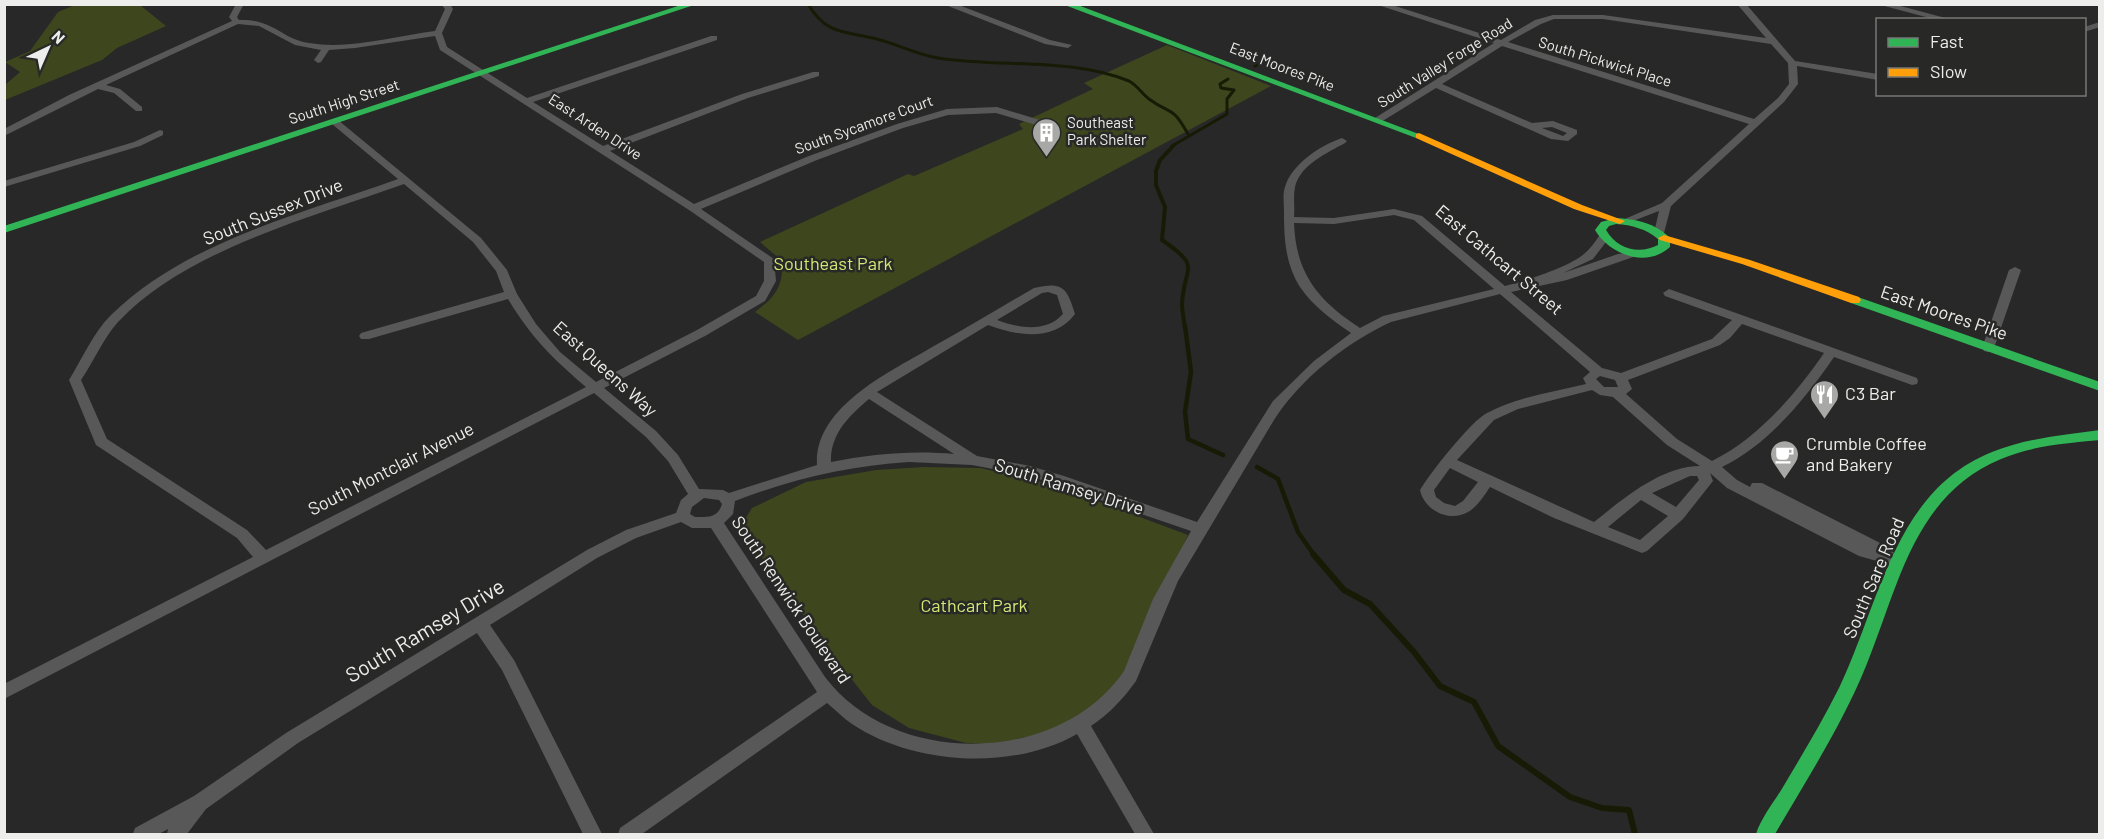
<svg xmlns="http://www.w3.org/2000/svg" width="2104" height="839" font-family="Barlow,sans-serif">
  <rect width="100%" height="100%" fill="#282828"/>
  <path fill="#3e461d" d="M75,5H140L166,26L117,48L102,60L5,100V85L20,72L5,62L30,51L58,12Z
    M1167,45L1271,86L798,340L755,312C775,297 785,285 781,260L760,242L908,174L914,176L1023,129L1019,124L1093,89L1084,83Z
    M924,467L980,468L1054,485L1188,535L1121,684L1101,704L1054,731L995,744L966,743L909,728L872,705L827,648L740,527L752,508L806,482L876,470Z"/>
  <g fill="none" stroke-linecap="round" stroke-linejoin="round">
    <path stroke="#171b05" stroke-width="3" d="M808,4C826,34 842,31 873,38C895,43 915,54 938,58C1001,68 1069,57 1129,81C1137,85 1142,94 1149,99C1172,116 1171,104 1188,134
      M1255,66L1259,64
      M1172,146L1227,114V99L1234,90L1221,88L1220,84L1228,79"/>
    <path stroke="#171b05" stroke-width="4" d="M1174,145L1160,160L1156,171V185L1165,207L1162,240C1203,268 1184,265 1182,304C1182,311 1184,320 1185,328"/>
    <path stroke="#171b05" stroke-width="4.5" d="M1185,326L1191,372L1185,412L1188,439L1223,455
      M1257,467L1278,479L1298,532L1314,555"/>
    <path stroke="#171b05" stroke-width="6" d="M1313,554L1344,590L1370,604L1414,652L1440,686L1474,702L1498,746L1570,797L1602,808L1629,810L1635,834"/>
    <path fill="#585858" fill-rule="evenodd" d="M236,4H244L237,17L239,20C275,19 281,39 309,43C350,50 394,36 435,31L445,9L441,4H450L453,9L442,33L447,47L527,98L711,36H717V40L533,102L603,146L742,94L813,72H819V76L748,98L610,151L694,204L809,156L897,124L947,109L997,107L1053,124L1055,126L1050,129L996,113L948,115L903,128L817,160L701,209L774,259L776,281L765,301L705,336L604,388L656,431L678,455L699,489L723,490L729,493L817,465C814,406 892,371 934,346C968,327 1001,307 1034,288C1063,281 1067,288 1075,314C1054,342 1017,336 988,325L877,392L977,456L1030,466L1064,476L1197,522L1273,401L1314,361L1351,333C1332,320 1313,306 1300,287C1285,263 1284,238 1284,211C1284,202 1282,193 1286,184C1294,163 1321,145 1342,138L1347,141L1345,143C1327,153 1300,165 1295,187C1293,197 1295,207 1294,217L1334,218L1394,209L1422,216L1505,286C1525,281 1569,267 1584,254C1590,249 1595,242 1599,236L1603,235L1609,238L1593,259L1563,273L1618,254L1639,251V255L1567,280L1511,292L1602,368L1621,373L1712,339L1732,320L1665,296L1663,293L1669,289L1917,378L1918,381L1917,384L1912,385L1834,357C1806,398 1768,445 1722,467L1737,480L1750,487L1752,483H1762L1892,549L1894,554L1903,557L1906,561L1903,565L1898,567L1859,556L1727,488L1710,473L1713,481L1683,519L1647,551L1642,553L1554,518L1490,487C1484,496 1477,507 1468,512C1449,523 1424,510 1420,490C1430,473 1471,421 1487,413C1517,397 1553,392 1586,384L1583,378L1590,372L1500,294L1391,322C1346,343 1301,378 1274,420L1178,581L1136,681C1124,698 1108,715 1091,726L1154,834H1135L1077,734C1013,771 913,765 852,724C843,718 836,710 827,703L642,834H618L620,828L817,692L711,528H692L681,522L636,538L597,558L490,625L514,660L602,834H583L502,670L477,633L298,743L206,809L187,834H167L168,829L159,834H133L135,828L194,796L286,733L587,550L626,530L676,513L681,500L688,494L668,461L646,437L594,393L4,699V684L253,557L237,538L96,445L69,380C82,359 93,333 111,315C187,241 301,214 398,179L332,124V120H338L481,238L507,270L517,294L536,324L560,352L596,382L697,330L756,296L764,281V262L689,210L440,50L435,36L355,48L329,50L321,62L318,63L314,60L321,50L295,45L259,26L238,24L106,85L120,89L142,107V111H136L114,93L98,89L4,136V129L69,95L232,21L229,17ZM404,184L473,242L496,271L504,292L361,333L359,336L361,339H369L508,299C531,337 552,358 586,387L266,550L247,530L107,439L81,380C94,361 103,339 118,322C185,250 313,217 404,184ZM1394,215L1414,220L1494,289L1383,316L1360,328C1319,301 1296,275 1294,223L1334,224ZM1048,292L1057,295L1063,314C1046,333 1018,328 997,320L1042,293ZM1742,324L1824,353C1796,394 1757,439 1712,461L1677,439L1626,394L1632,389L1628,380L1720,345L1730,338ZM1600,376L1615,380L1618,387H1604L1596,379ZM1592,390L1600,395L1613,397L1667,445L1700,466C1661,466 1623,499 1594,522L1457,460L1494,420L1518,409ZM869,399L954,454C913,450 871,454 831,462C830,434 849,416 869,399ZM909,462L972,465L1030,476L1191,531L1153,599L1124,671C1059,766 894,768 825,677L724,523L733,514L735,501C792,479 848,466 909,462ZM1450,468L1478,482L1463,501L1455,506L1444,503L1436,497L1434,490ZM1690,476H1697L1699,480L1676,507L1652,493ZM704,498L719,500L722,504C718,518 708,517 695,517L690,514L692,507ZM1641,500L1668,516L1640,540L1608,527Z
      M943,4H956L1050,40L1072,45L1068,48L1045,44Z
      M1375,4H1389L1501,40L1535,20L1553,15H1603L1766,38L1737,4H1746L1795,61L1878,74V80L1797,66L1798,84L1784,102L1671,206L1664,233L1659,236L1654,233L1659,211L1625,224L1620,221L1662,203L1749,124L1502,46L1442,84L1532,123L1553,121L1577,130V134L1568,141L1551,139L1436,88L1381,122H1375V118L1494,43ZM1554,19H1603L1771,44L1788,63L1789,84L1778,98L1754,119L1508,42L1541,24ZM1552,127L1567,133L1563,136L1542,128Z
      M1877,4H1893L1953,20H1937Z
      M2100,22V27L2084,32V27Z
      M160,130L163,131V135L140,146L4,187V181L134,142Z
      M2015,267L2021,270L1994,348L1988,352L1984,351L1982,348L2009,270Z"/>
    <path fill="#30b455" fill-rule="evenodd" d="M684,4H697L4,233V226Z
      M1062,4H1075L1424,136L1416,138Z
      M1616,218C1635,219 1656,223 1670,238V247C1646,269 1609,254 1595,230L1601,222ZM1616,224C1632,225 1646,229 1658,239V245C1639,255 1617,249 1606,230L1609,226Z
      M1855,296L2100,382V391L1851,303L1849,300Z
      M2100,430V440C2067,443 2031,446 2001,459C1913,496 1899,586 1866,666C1842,725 1807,779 1775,834H1756C1761,818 1774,802 1783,787C1802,755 1822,722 1839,688C1880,603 1894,491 1992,452C2026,438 2064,435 2100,430Z"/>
    <path fill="#ff9f0a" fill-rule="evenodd" d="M1419,133L1582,205L1625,221L1620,224L1574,209L1416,138V134Z
      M1664,235L1750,260L1859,297L1861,300L1859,303H1851L1742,264L1660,240L1658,238Z"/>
  </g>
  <defs>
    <symbol id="building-pin" viewBox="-11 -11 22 30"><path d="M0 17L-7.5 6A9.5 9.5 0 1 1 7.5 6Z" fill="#a8a9a7" stroke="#282927"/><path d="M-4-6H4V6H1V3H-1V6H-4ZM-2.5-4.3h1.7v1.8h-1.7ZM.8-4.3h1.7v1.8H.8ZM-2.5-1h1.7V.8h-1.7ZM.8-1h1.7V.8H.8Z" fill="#fff"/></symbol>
    <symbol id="restaurant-pin" viewBox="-11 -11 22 30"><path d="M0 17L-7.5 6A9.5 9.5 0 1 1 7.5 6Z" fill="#a8a9a7" stroke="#282927"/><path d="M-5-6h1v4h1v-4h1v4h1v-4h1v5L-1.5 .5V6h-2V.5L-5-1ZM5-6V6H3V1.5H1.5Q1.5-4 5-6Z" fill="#fff"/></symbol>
    <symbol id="cafe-pin" viewBox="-11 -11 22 30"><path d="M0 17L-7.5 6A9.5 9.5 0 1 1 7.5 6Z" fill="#a8a9a7" stroke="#282927"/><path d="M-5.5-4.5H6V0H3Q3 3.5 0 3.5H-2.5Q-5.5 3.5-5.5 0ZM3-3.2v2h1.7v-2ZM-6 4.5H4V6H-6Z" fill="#fff"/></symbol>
  </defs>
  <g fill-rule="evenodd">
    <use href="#building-pin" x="1030" y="116" width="33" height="45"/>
    <use href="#restaurant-pin" x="1808" y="378" width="33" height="45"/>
    <use href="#cafe-pin" x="1768" y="438" width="33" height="45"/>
  </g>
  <g text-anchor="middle" stroke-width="5" stroke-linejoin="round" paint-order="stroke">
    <g font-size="15" fill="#edeeec" stroke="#282927">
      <text transform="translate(1605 62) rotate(17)" y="5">South Pickwick Place</text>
      <text transform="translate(1445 63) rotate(-32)" y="5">South Valley Forge Road</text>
      <text transform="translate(1282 67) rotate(21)" y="5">East Moores Pike</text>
      <text transform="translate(344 102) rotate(-18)" y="5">South High Street</text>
      <text transform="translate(864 125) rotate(-20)" y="5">South Sycamore Court</text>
      <text transform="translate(595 127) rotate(33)" y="5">East Arden Drive</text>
    </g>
    <g font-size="15" fill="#edeeec" stroke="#282927" text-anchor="start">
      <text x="1067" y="128">Southeast<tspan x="1067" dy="17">Park Shelter</tspan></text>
    </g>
    <g font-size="18" fill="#edeeec" stroke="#282927">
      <text transform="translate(273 212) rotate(-22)" y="6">South Sussex Drive</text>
      <text transform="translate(1499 260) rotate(40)" y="6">East Cathcart Street</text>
      <text transform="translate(1944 313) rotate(19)" y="6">East Moores Pike</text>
      <text transform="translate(605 369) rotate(42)" y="6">East Queens Way</text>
      <text transform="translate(391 469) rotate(-27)" y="6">South Montclair Avenue</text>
      <text transform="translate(1069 487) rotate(17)" y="6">South Ramsey Drive</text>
      <text transform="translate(1874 578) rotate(-67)" y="6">South Sare Road</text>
      <text transform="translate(791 600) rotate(56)" y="6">South Renwick Boulevard</text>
    </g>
    <g font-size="18" fill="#d2e874" stroke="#282927">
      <text x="833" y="270">Southeast Park</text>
      <text x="974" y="612">Cathcart Park</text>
    </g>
    <g font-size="18" fill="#edeeec" stroke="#282927" text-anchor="start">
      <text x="1845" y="400">C3 Bar</text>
      <text x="1806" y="450">Crumble Coffee<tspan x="1806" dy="21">and Bakery</tspan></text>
    </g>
    <g font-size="21" fill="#edeeec" stroke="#282927">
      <text transform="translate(425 631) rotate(-31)" y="7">South Ramsey Drive</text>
    </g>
  </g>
  <rect width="2104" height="839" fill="none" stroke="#edeeec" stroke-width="12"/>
  <rect x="1876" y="18" width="210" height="78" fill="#282927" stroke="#777876" stroke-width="1.5"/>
  <rect x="1888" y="38" width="30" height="9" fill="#30b455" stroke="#777876" stroke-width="1.5"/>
  <text x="1930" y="48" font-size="18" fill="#edeeec">Fast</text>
  <rect x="1888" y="68" width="30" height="9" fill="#ff9f0a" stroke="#777876" stroke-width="1.5"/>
  <text x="1930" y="78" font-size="18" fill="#edeeec">Slow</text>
  <g transform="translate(48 48) rotate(44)" stroke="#282927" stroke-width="4.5" paint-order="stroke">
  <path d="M0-4.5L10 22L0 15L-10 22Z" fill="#edeeec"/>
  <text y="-9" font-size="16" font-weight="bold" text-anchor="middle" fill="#edeeec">N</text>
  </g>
</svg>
